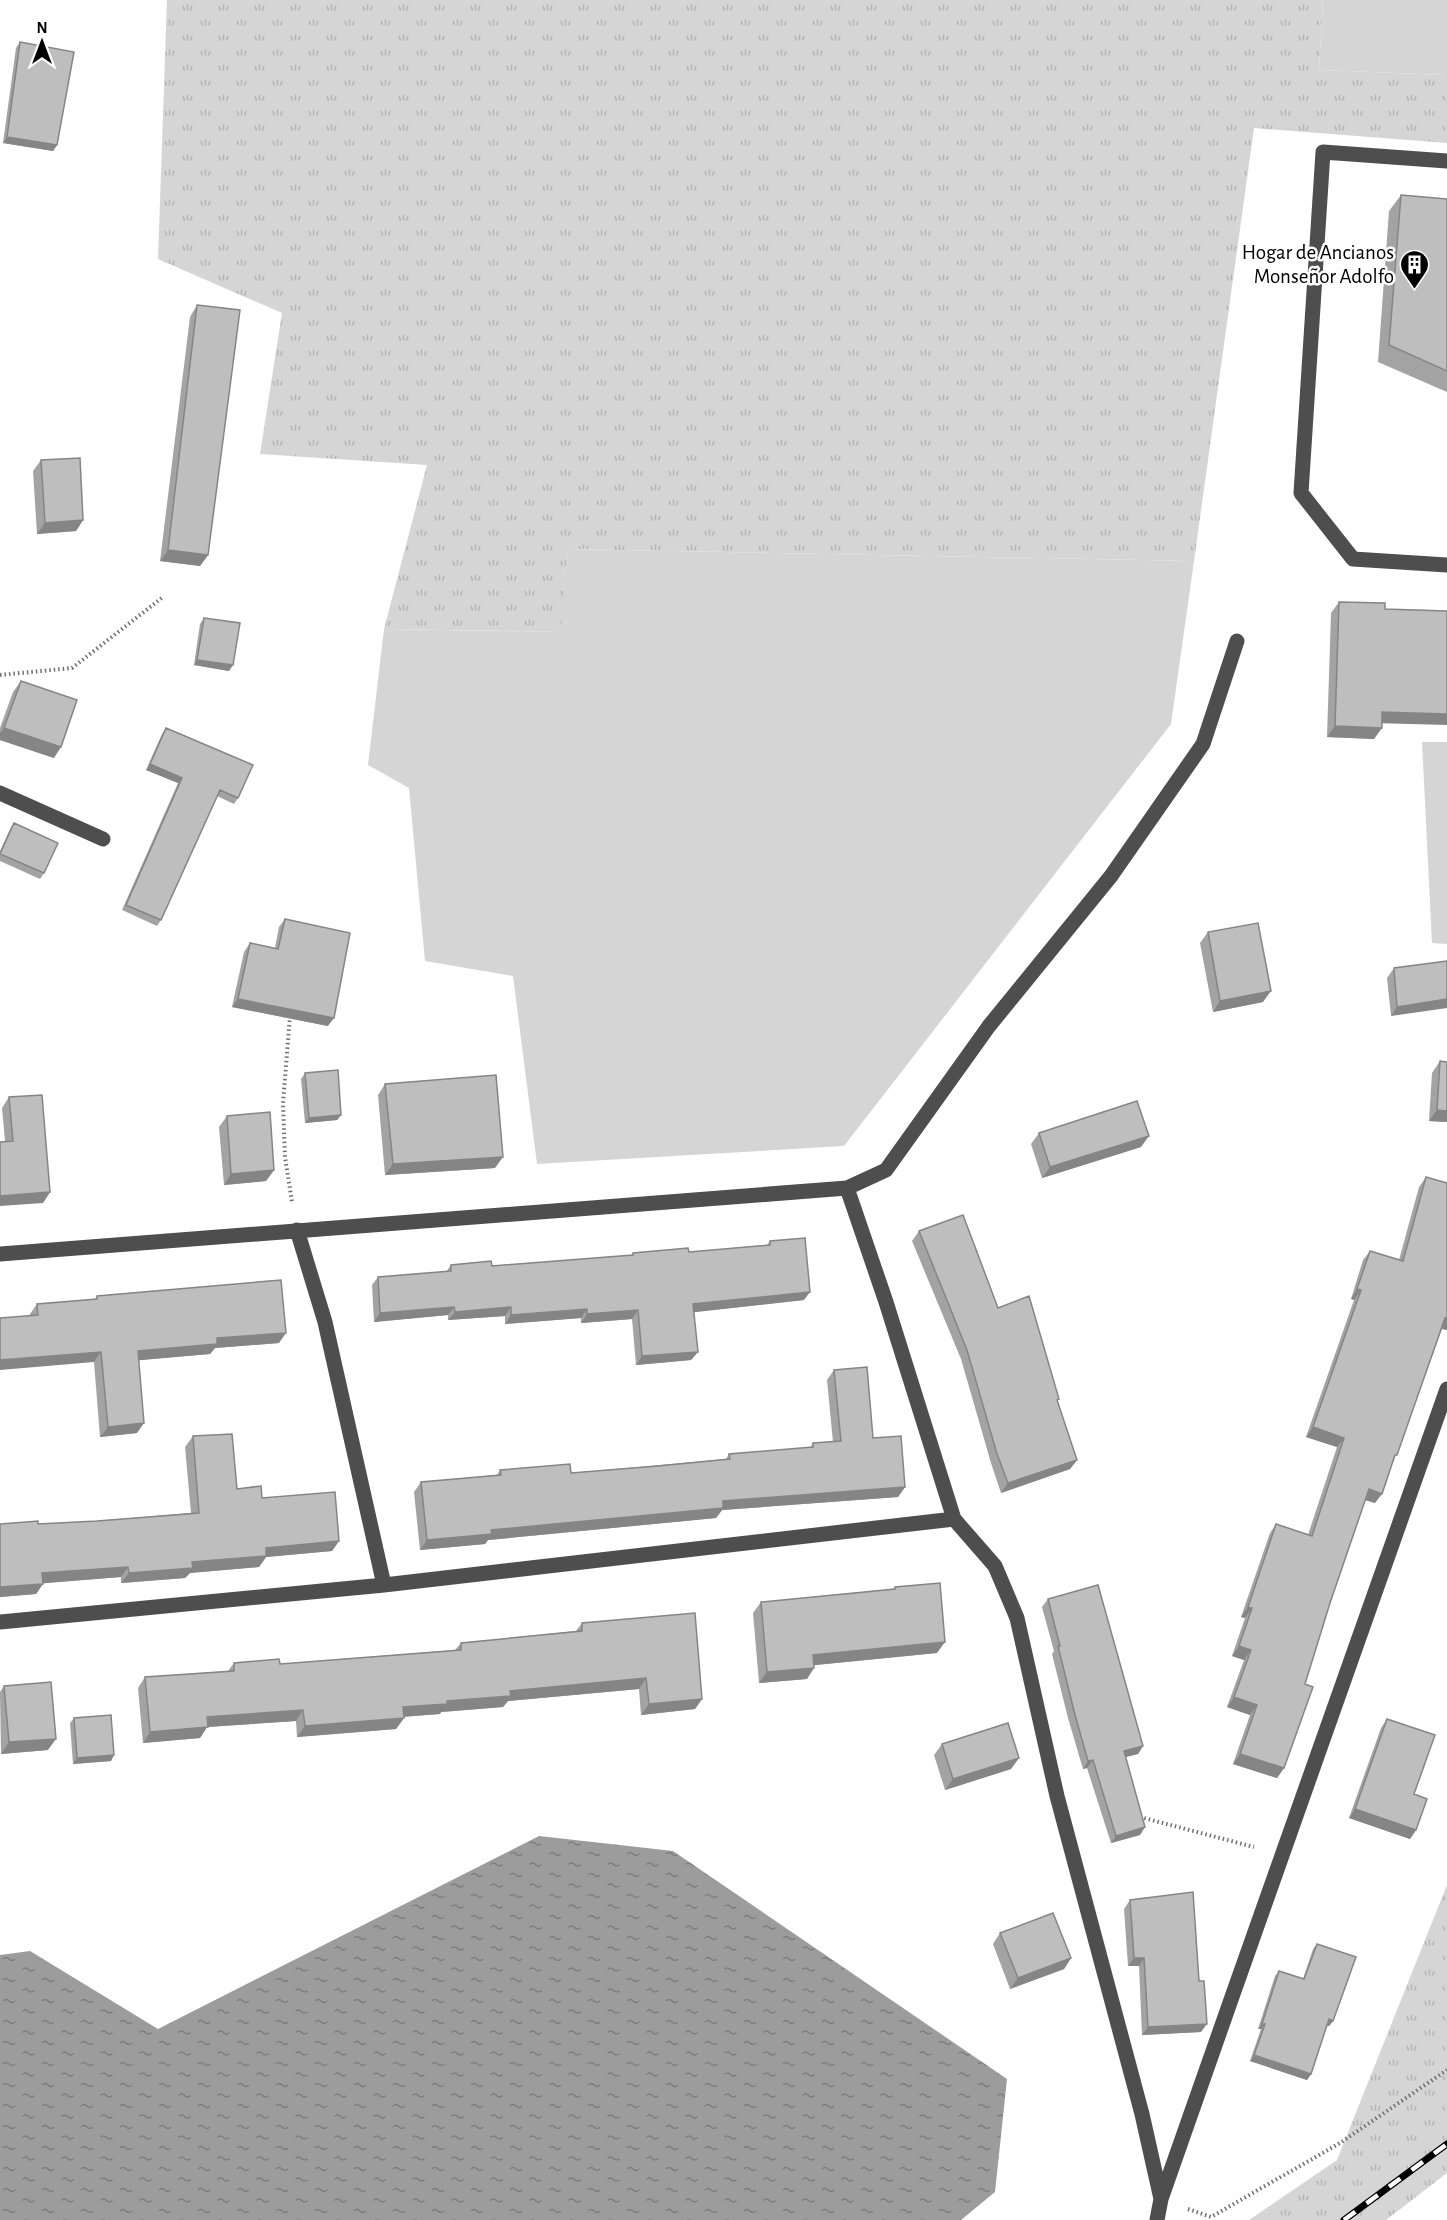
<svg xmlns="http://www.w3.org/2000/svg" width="1447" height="2220" font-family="'Alegreya Sans',sans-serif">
  <defs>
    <pattern id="grass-tufts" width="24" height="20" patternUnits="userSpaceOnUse" patternTransform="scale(1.5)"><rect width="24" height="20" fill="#d5d5d5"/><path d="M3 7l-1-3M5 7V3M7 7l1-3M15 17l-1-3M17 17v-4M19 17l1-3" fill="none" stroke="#b5b5b5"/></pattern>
    <pattern id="water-ripples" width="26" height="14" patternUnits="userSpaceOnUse" patternTransform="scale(1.5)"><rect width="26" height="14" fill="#9c9c9c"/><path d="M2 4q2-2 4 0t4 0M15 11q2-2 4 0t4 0" fill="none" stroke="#7d7d7d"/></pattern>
  </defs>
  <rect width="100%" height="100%" fill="#fff"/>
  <path fill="url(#grass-tufts)" d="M167,0H1323L1319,70L1447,75V143L1254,128L1194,561L567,549L562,632L384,629L427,465L260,454L282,313L158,259Z
    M1447,1885V2173L1386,2220H1249L1337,2160Z"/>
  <path fill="#d5d5d5" d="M1323,0H1447V75L1319,70Z
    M567,549L1194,561L1171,724L844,1146L537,1164L513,976L425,961L409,788L368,765L384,629L561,632Z
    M1422,742H1447V944L1432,943Z"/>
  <path fill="url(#water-ripples)" d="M539,1836L673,1851L1007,2079L995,2192L961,2220H0V1955L30,1951L158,2029Z"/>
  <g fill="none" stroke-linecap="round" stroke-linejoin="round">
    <path stroke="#707070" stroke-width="4" stroke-dasharray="1.5 3" stroke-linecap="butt" d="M0,675L72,668L163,597
      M290,1016L283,1103L285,1157L292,1202
      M1140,1817L1254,1847
      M1188,2209L1211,2217L1340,2143L1447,2070"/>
    <path stroke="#4e4e4e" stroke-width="15" d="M1447,161L1323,152L1301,493L1353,559L1447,565
      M0,793L103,839
      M847,1188L886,1302L954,1519L995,1566L1017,1618L1057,1796L1142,2114L1161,2199
      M297,1230L325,1322L384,1585
      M0,1254L847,1188L886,1170L989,1026L1111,876L1203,744L1237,641
      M0,1622L384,1585L954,1519
      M1157,2220L1161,2199C1256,1929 1350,1659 1447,1389"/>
    <defs>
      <path id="rail" d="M1344,2220L1447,2144"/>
    </defs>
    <use href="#rail" stroke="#000" stroke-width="7"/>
    <use href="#rail" stroke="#fff" stroke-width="4.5" stroke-dasharray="14" stroke-linecap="butt"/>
  </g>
  <path fill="#a3a3a3" d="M20,42L57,145L53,151L3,143L16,48Z
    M1401,195L1447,199V392L1378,362L1389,211Z
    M197,305L208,555L200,566L160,561L190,317Z
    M41,460L83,520L76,531L37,534L33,471Z
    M1339,602L1382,724L1374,739L1327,737L1331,613Z
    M204,618L229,671L194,665L200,624Z
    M21,681L54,758L0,740V728L13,692Z
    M166,728L238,798L234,804L217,796L161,920L157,926L122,910L178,783L146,770L162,734Z
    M14,823L44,873L40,879L0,861V851L10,829Z
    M285,919L328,1026L232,1007L244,952L250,943L275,948L279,927Z
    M1208,932L1263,1002L1213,1012L1200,943Z
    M1447,961L1391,1016L1387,978L1394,968Z
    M1440,1061L1447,1062V1122L1429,1121L1432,1073Z
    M305,1073L341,1115L337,1120L305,1123L301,1079Z
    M385,1084L495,1168L385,1175L378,1095Z
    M9,1097L50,1192L43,1203L5,1141L2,1108Z
    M227,1116L274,1170L266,1181L224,1185L219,1127Z
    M1039,1133L1141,1147L1042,1178L1031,1144Z
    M1426,1177L1447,1330L1442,1329L1393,1462L1375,1503L1365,1500L1330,1603L1305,1684L1284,1768L1277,1778L1233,1764L1250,1715L1227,1707L1244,1660L1232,1656L1245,1618L1241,1617L1270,1533L1276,1524L1308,1535L1337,1447L1306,1437L1354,1300L1351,1299L1363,1260L1370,1251L1399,1260L1419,1187Z
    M919,1231L998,1308L1059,1399L1057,1401L1077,1460L1070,1469L1001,1493L991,1463L961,1359L912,1241Z
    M770,1241L804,1300L694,1312L698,1352L691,1360L636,1365L632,1319L581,1323V1318L505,1324V1316L448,1320V1315L374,1322L372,1285L378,1277L446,1272L451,1265L492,1266L632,1255L633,1253L689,1252L767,1245Z
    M97,1296L279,1343L215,1348L210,1354L138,1360L137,1433L100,1437L94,1362L30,1316V1314L37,1304L94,1300Z
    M834,1370L873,1438L905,1487L898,1497L722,1510L716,1518L488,1540L485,1544L420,1550L414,1492L421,1482L497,1475L500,1470L571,1473L726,1459L729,1454L810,1448L813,1443L833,1442L827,1380Z
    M193,1436L237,1489L262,1498L339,1541L332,1551L266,1557L259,1567L190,1573L185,1578L121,1583V1577L43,1583L36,1594L0,1597V1524H38L97,1521L191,1513L185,1447Z
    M895,1587L937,1653L814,1665L807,1679L759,1683L753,1613L761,1602L893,1589Z
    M1048,1599L1143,1746L1138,1754L1125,1757L1145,1827L1140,1835L1111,1843L1087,1768L1083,1769L1068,1718L1052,1654L1054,1651L1042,1607Z
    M582,1623L702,1699L695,1709L641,1715L639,1689L508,1701L503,1707L441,1712L440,1714L404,1717V1718L396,1729L297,1737L296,1721L207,1727L200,1738L143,1743L138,1688L145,1677L228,1671L234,1663L280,1664L455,1650L461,1643L576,1631Z
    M4,1686L48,1750L1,1754L0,1692Z
    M74,1718L111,1761L73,1764L70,1723Z
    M1387,1719L1414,1794L1416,1830L1410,1839L1349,1818L1381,1728Z
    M942,1744L1011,1769L945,1790L934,1755Z
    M1130,1900L1201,2032L1142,2035L1139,1966H1128L1124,1909Z
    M1000,1933L1071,1958L1064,1969L1010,1989L993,1944Z
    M1317,1944L1333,2021L1329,2026H1327L1311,2074L1307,2080L1250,2061L1261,2029H1258L1275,1976L1279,1971L1303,1979L1313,1949Z"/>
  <path fill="#858585" d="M7,137L57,145L53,151L3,143Z
    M83,520L76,531L37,534L45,523Z
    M168,550L208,555L200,566L160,561Z
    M197,660L233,665L229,671L194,665Z
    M1382,712L1447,714V725L1374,723Z
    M1335,726L1382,728L1374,739L1327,737Z
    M4,728L61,747L54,758L0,740V733Z
    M150,764L182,778L178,783L146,770Z
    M1271,991L1263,1002L1213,1012L1220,1001Z
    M238,999L334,1018L328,1026L232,1007Z
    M1447,999V1008L1391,1016L1397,1007Z
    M1437,1110L1447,1111V1122L1429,1121Z
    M341,1115L337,1120L305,1123L309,1118Z
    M1149,1136L1141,1147L1042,1178L1050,1167Z
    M503,1157L495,1168L385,1175L393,1164Z
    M274,1170L266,1181L224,1185L231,1174Z
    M50,1192L43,1203L0,1206V1196Z
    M1357,1289L1361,1290L1354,1300L1351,1299Z
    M810,1292L804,1300L687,1313L693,1304Z
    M454,1307L448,1315L374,1322L380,1313Z
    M511,1307L505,1316L448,1320L455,1312Z
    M587,1309L581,1318L505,1324L511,1315Z
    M638,1310L632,1319L581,1323L587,1314Z
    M1445,1318H1447V1330L1439,1328Z
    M286,1333L279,1343L215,1348L210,1354L131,1361L138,1351L217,1338Z
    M101,1352L94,1362L0,1370V1360Z
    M698,1352L691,1360L636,1365L642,1356Z
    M144,1423L137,1433L100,1437L108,1427Z
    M1313,1427L1344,1438L1337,1447L1306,1437Z
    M1077,1460L1070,1469L1001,1493L1008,1483Z
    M905,1487L898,1497L722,1510L716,1518L488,1540L485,1544L420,1550L427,1540L491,1530L723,1501Z
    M1369,1489L1382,1494L1375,1503L1362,1499Z
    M339,1541L332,1551L266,1557L259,1567L190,1573L185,1578L121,1583L129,1573L266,1548Z
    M128,1567L121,1577L35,1584L42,1573Z
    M43,1584L36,1594L0,1597V1587Z
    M1248,1607L1252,1608L1245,1618L1241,1617Z
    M945,1642L937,1653L806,1666L813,1655Z
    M1239,1646L1251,1650L1244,1660L1232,1656Z
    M814,1668L807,1679L759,1683L767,1672Z
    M646,1678L639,1689L508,1701L503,1707L441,1712L440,1714L396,1717L403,1707L447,1701L510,1691Z
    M1234,1697L1257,1705L1250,1715L1227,1707Z
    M702,1699L695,1709L641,1715L649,1704Z
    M303,1710L296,1721L207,1727L200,1738L143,1743L150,1732L207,1717Z
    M404,1718L396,1729L297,1737L305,1726Z
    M56,1739L48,1750L1,1754L9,1742Z
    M1143,1746L1138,1754L1118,1759L1124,1751Z
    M1240,1754L1284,1768L1277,1778L1233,1764Z
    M114,1755L111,1761L73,1764L77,1758Z
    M1019,1758L1011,1769L945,1790L953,1779Z
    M1093,1760L1087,1768L1083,1769L1088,1761Z
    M1355,1809L1416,1830L1410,1839L1349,1818Z
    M1145,1827L1140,1835L1111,1843L1116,1836Z
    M1071,1958L1064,1969L1010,1989L1018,1978Z
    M1134,1958H1144L1139,1966H1128Z
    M1329,2019L1333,2021L1329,2026L1325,2025Z
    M1207,2024L1201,2032L1142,2035L1148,2027Z
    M1262,2024H1265L1261,2029H1258Z
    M1254,2055L1311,2074L1307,2080L1250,2061Z"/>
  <path fill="#bebebe" stroke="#858585" stroke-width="1.5" d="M20,42L74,52L57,145L7,137Z
    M1401,195L1447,199V371L1389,345Z
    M197,305L240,310L208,555L168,550Z
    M80,458L83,520L45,523L41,460Z
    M1339,602L1385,603V609L1447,611V714L1382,712V728L1335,726Z
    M204,618L240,623L233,665L197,660Z
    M21,681L77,700L61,747L4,728Z
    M166,728L253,765L238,798L220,790L161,920L126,905L182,778L150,764Z
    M14,823L58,843L44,873L0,854Z
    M285,919L350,933L334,1018L238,999L250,943L278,949Z
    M1258,923L1271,991L1220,1001L1208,932Z
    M1447,961V999L1397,1007L1394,968Z
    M1440,1061L1447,1062V1111L1437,1110Z
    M338,1070L341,1115L309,1118L305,1073Z
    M496,1075L503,1157L393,1164L385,1084Z
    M42,1095L50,1192L0,1196V1142L13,1141L9,1097Z
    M1137,1101L1149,1136L1050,1167L1039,1133Z
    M270,1112L274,1170L231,1174L227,1116Z
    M1426,1177L1447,1183V1318H1445L1397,1455H1395L1382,1494L1369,1489L1330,1603L1305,1684L1313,1687L1284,1768L1240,1754L1257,1705L1234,1697L1251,1650L1239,1646L1252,1608L1248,1607L1276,1524L1312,1536L1344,1438L1313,1427L1361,1290L1357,1289L1370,1251L1403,1261Z
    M963,1215L998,1308L1029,1296L1059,1399L1057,1400L1077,1460L1008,1483L997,1454L967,1350L919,1231Z
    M805,1238L810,1292L693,1304L698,1352L642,1356L638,1310L587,1314V1309L511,1315V1307L455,1312L454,1307L380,1313L378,1277L451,1271V1265L491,1261L492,1266L633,1255V1253L688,1248L689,1252L770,1245V1241Z
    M281,1280L286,1333L217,1338V1344L138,1351L144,1423L108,1427L101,1352L0,1360V1318L38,1315L37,1304L97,1299V1296Z
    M867,1367L873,1438L901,1436L905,1487L723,1501V1508L491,1530L492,1534L427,1540L421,1482L501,1475L500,1470L570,1464L571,1473L658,1466L730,1459L729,1454L813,1447V1443L841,1441L834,1370Z
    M232,1434L237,1489L261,1486L262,1498L335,1492L339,1541L266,1548V1556L192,1562L193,1568L129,1573L128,1567L42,1573L43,1584L0,1587V1524L38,1521V1524L97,1521L199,1513L193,1436Z
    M940,1583L945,1642L813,1655L814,1668L767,1672L761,1602L895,1589V1587Z
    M1098,1585L1143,1746L1124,1751L1145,1827L1116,1836L1093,1760L1088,1761L1074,1711L1058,1646H1060L1048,1599Z
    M695,1613L702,1699L649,1704L646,1678L510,1691L511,1696L447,1701V1704L403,1707L404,1718L305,1726L303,1710L207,1717L208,1727L150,1732L145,1677L234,1671V1663L279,1659L280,1664L461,1650V1643L582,1631V1623Z
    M51,1682L56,1739L9,1742L4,1686Z
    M111,1715L114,1755L77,1758L74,1718Z
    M1387,1719L1435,1735L1414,1794L1427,1799L1416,1830L1355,1809Z
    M1008,1723L1019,1758L953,1779L942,1744Z
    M1193,1892L1199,1981H1204L1207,2024L1148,2027L1144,1958H1134L1130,1900Z
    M1053,1913L1071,1958L1018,1978L1000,1933Z
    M1317,1944L1356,1957L1333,2021L1329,2019L1311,2074L1254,2055L1265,2024H1262L1279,1971L1304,1979Z"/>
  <defs>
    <symbol id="building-pin" viewBox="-11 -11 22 30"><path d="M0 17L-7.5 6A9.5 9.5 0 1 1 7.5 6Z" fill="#000" stroke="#fff"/><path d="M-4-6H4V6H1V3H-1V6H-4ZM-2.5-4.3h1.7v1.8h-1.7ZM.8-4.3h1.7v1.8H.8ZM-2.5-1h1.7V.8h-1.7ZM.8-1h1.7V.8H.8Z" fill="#fff"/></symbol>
  </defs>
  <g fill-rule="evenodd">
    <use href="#building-pin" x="1398" y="248" width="33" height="45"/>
  </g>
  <g text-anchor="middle" stroke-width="5" stroke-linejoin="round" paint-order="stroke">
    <g font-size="21" fill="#000" stroke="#fff" text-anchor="end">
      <text x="1394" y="259">Hogar de Ancianos<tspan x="1394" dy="24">Monseñor Adolfo</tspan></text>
    </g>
  </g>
  <g transform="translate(42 42)" stroke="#ffffff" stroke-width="4.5" paint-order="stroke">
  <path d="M0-4.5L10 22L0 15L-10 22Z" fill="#000000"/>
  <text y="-9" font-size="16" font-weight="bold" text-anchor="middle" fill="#000000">N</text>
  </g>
</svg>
